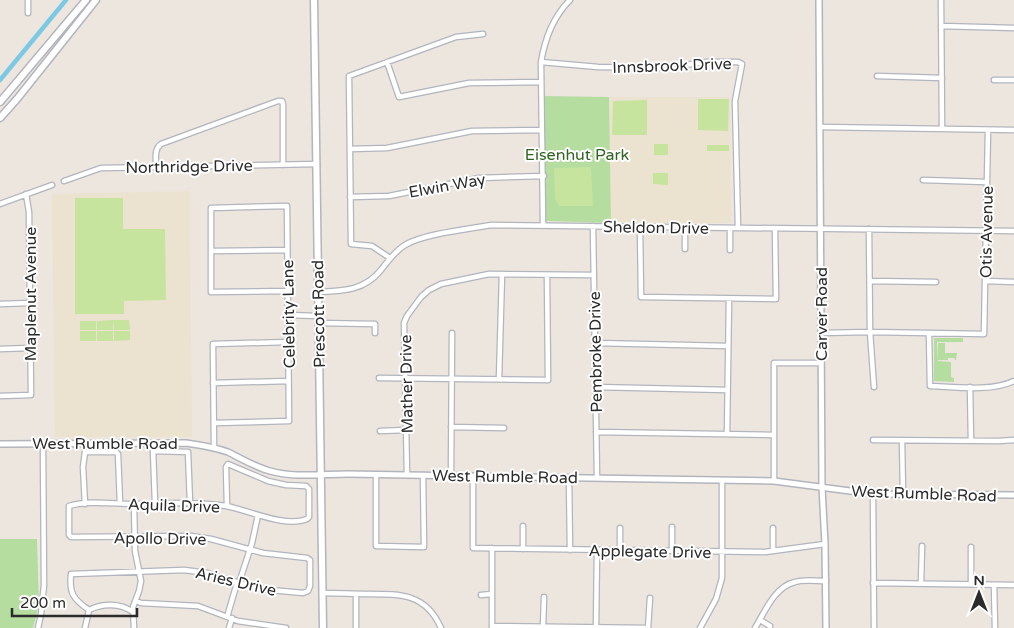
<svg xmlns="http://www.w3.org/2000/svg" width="1014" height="628" font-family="'Varela Round',sans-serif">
  <rect width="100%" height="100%" fill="#ece6df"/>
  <path fill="#ece2d0" d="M609,97H730L731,223H611Z
    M190,191L192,437H55L52,194Z"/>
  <path fill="#b5dda0" d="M544,96L609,97L611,223L546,221Z
    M934,338H963V342H937L938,361L951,362V377L954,378V382L934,381Z
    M938,343H945V353H957L956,360H955L954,358H948V360H938Z
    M0,539H37L39,604L33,628H0Z"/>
  <path fill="#c6e49d" d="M698,99H729L728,131L698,130Z
    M647,100V135H612L613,101Z
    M654,144H668V155H654Z
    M707,145H729V151H707Z
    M591,167L593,206H559L555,199L554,168Z
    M653,173H668V185L653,184Z
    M75,198H123V229H165L166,300L124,301V314H75Z
    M113,320H129L130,330H114Z
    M113,320V330H97V321Z
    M80,321H96V330H80Z
    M80,331H96V341H80Z
    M97,331H113V341H97Z
    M114,331H130V340L114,341Z"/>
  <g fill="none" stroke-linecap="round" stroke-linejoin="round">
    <path stroke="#7bc9e4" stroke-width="4.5" d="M0,80L66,0"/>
    <defs>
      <path id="minor" d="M941,0L942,128
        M28,13V0
        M941,26L1014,28
        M387,62L399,97L469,83L541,82
        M541,62L598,67L662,68L707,62H738L742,64L735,101L738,228
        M877,76L942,78
        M994,80H1014
        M820,127L1014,130
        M350,149L387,148L472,131L542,130
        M156,167C156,159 154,149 161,144L278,101H282L283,104V165
        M923,180L986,182
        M64,181L101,168L317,164
        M350,197L389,196L479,178L544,176
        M0,204L52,185
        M543,225L541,62C545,38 553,17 570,0
        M593,226L597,478
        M640,227L641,297L776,299L775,229
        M869,229L870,332L874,387
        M685,249V228
        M730,250V228
        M211,251L287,250
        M390,258L372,246L351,244L349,76L456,37L483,34
        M870,281L936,282
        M985,281L1014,282
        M318,292C343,291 364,291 381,270C388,261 395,251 405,245C423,234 468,229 491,225L1014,231
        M0,304L30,303
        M288,315L318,316
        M318,323L375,324V333
        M821,333L870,332L984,334L988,130
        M929,334L930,386C955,387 991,392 1014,381
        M595,343L728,346
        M0,349L30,348
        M379,378L548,380L547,275
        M499,379L502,274
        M213,383L288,381
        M595,387L727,390
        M970,387L971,441
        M0,396L31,395L29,212L26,194
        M214,423L289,421L287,206L211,208V292L287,291
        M451,427L504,428
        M380,431L407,430
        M596,432L774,435
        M727,434L729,299
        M873,440L999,441L1014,440
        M902,440L903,494
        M214,448L213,344L288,342
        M153,450L155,503
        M153,451L188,452L190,503
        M376,475V546L424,547L423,475
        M407,475L404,323L407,316L421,297L429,290L441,284L489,274L594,275
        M451,476L452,333
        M473,476V548L765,552L825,544
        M569,477L570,550
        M774,481V363H821
        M873,494L874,628
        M85,504L83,467L85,452H116L118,454L120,503
        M672,527V550
        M773,528V551
        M492,548V627
        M523,549V526
        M620,550V528
        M239,583L252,543L258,515
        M873,583L1014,585
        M921,583L922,546
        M971,584V547
        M994,585L995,628
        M322,593C338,593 354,594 369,594C402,594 426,594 441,628
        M356,594V628
        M481,595L492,594
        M136,601L141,603L198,606L238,621L286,628
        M133,612C120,603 103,603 89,610C73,599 69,593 71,574L184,570L208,573L233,581L260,589L303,593L308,591L310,586V560L307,558L263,553L211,539L191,536L71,537L69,535V506C88,500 114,504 134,504C164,504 195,501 226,506C248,510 285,528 307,519L309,517V489L306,486L286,485L268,481L228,464L226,467L227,506
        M227,617L237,583
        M760,620L770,626
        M492,626L648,628L650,598
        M543,627L544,597
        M596,627L597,550
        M38,628L41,614L44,585L43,444
        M85,628L89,610
        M134,628L133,607L139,591L141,581L135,551L134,504
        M229,628L232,618
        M700,628L716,599L722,578V480
        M755,628C765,612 774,587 795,582C804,579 816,581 826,581"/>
      <path id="tertiary" d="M819,0L822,487L825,544L826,628
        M0,444L186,443C200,445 214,447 228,452C242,459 255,467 270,471C294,478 323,474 348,474L774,481L873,494L1014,495"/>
      <path id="secondary" d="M314,0L323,628
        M0,102L86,0
        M0,118L17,99L96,0"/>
    </defs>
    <use href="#minor" stroke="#b2b5bd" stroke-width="7"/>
    <use href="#tertiary" stroke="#b2b5bd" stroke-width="8"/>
    <use href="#secondary" stroke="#b2b5bd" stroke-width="9"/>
    <use href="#minor" stroke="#fff" stroke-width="4.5"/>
    <use href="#tertiary" stroke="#fff" stroke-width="5"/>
    <use href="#secondary" stroke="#fff" stroke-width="6"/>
  </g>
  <g text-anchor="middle" stroke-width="4" stroke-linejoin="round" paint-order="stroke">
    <g font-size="16" fill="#2b2b2b" stroke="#fff">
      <text transform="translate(672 65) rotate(-2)" y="6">Innsbrook Drive</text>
      <text transform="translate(189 166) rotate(-1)" y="6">Northridge Drive</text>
      <text transform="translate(447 185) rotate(-10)" y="6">Elwin Way</text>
      <text transform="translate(656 227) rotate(1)" y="6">Sheldon Drive</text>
      <text transform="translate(986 232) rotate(-89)" y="6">Otis Avenue</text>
      <text transform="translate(30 294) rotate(-90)" y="6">Maplenut Avenue</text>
      <text transform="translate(288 314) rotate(-91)" y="6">Celebrity Lane</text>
      <text transform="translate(318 314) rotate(-91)" y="6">Prescott Road</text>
      <text transform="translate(821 314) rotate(-90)" y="6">Carver Road</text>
      <text transform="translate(595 352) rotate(-91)" y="6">Pembroke Drive</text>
      <text transform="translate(406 384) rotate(-91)" y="6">Mather Drive</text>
      <text x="105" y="449">West Rumble Road</text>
      <text transform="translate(505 476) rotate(1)" y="6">West Rumble Road</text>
      <text transform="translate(924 493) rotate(2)" y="6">West Rumble Road</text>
      <text transform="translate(174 505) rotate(2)" y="6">Aquila Drive</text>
      <text transform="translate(160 538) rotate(1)" y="6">Apollo Drive</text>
      <text transform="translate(650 551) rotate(1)" y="6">Applegate Drive</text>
      <text transform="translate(236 581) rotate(13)" y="6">Aries Drive</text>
    </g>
    <g font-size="16" fill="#2f6321" stroke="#fff">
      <text x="577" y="160">Eisenhut Park</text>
    </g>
  </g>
  <g transform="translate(979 593)" stroke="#ffffff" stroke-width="4" paint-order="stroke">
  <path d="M0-4L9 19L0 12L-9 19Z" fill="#2b2b2b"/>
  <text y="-8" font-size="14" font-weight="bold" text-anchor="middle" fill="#2b2b2b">N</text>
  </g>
  <path d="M12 608v8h125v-8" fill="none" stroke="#2b2b2b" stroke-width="2.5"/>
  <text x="20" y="608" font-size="15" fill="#2b2b2b" stroke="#ffffff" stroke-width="4" paint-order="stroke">200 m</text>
</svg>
